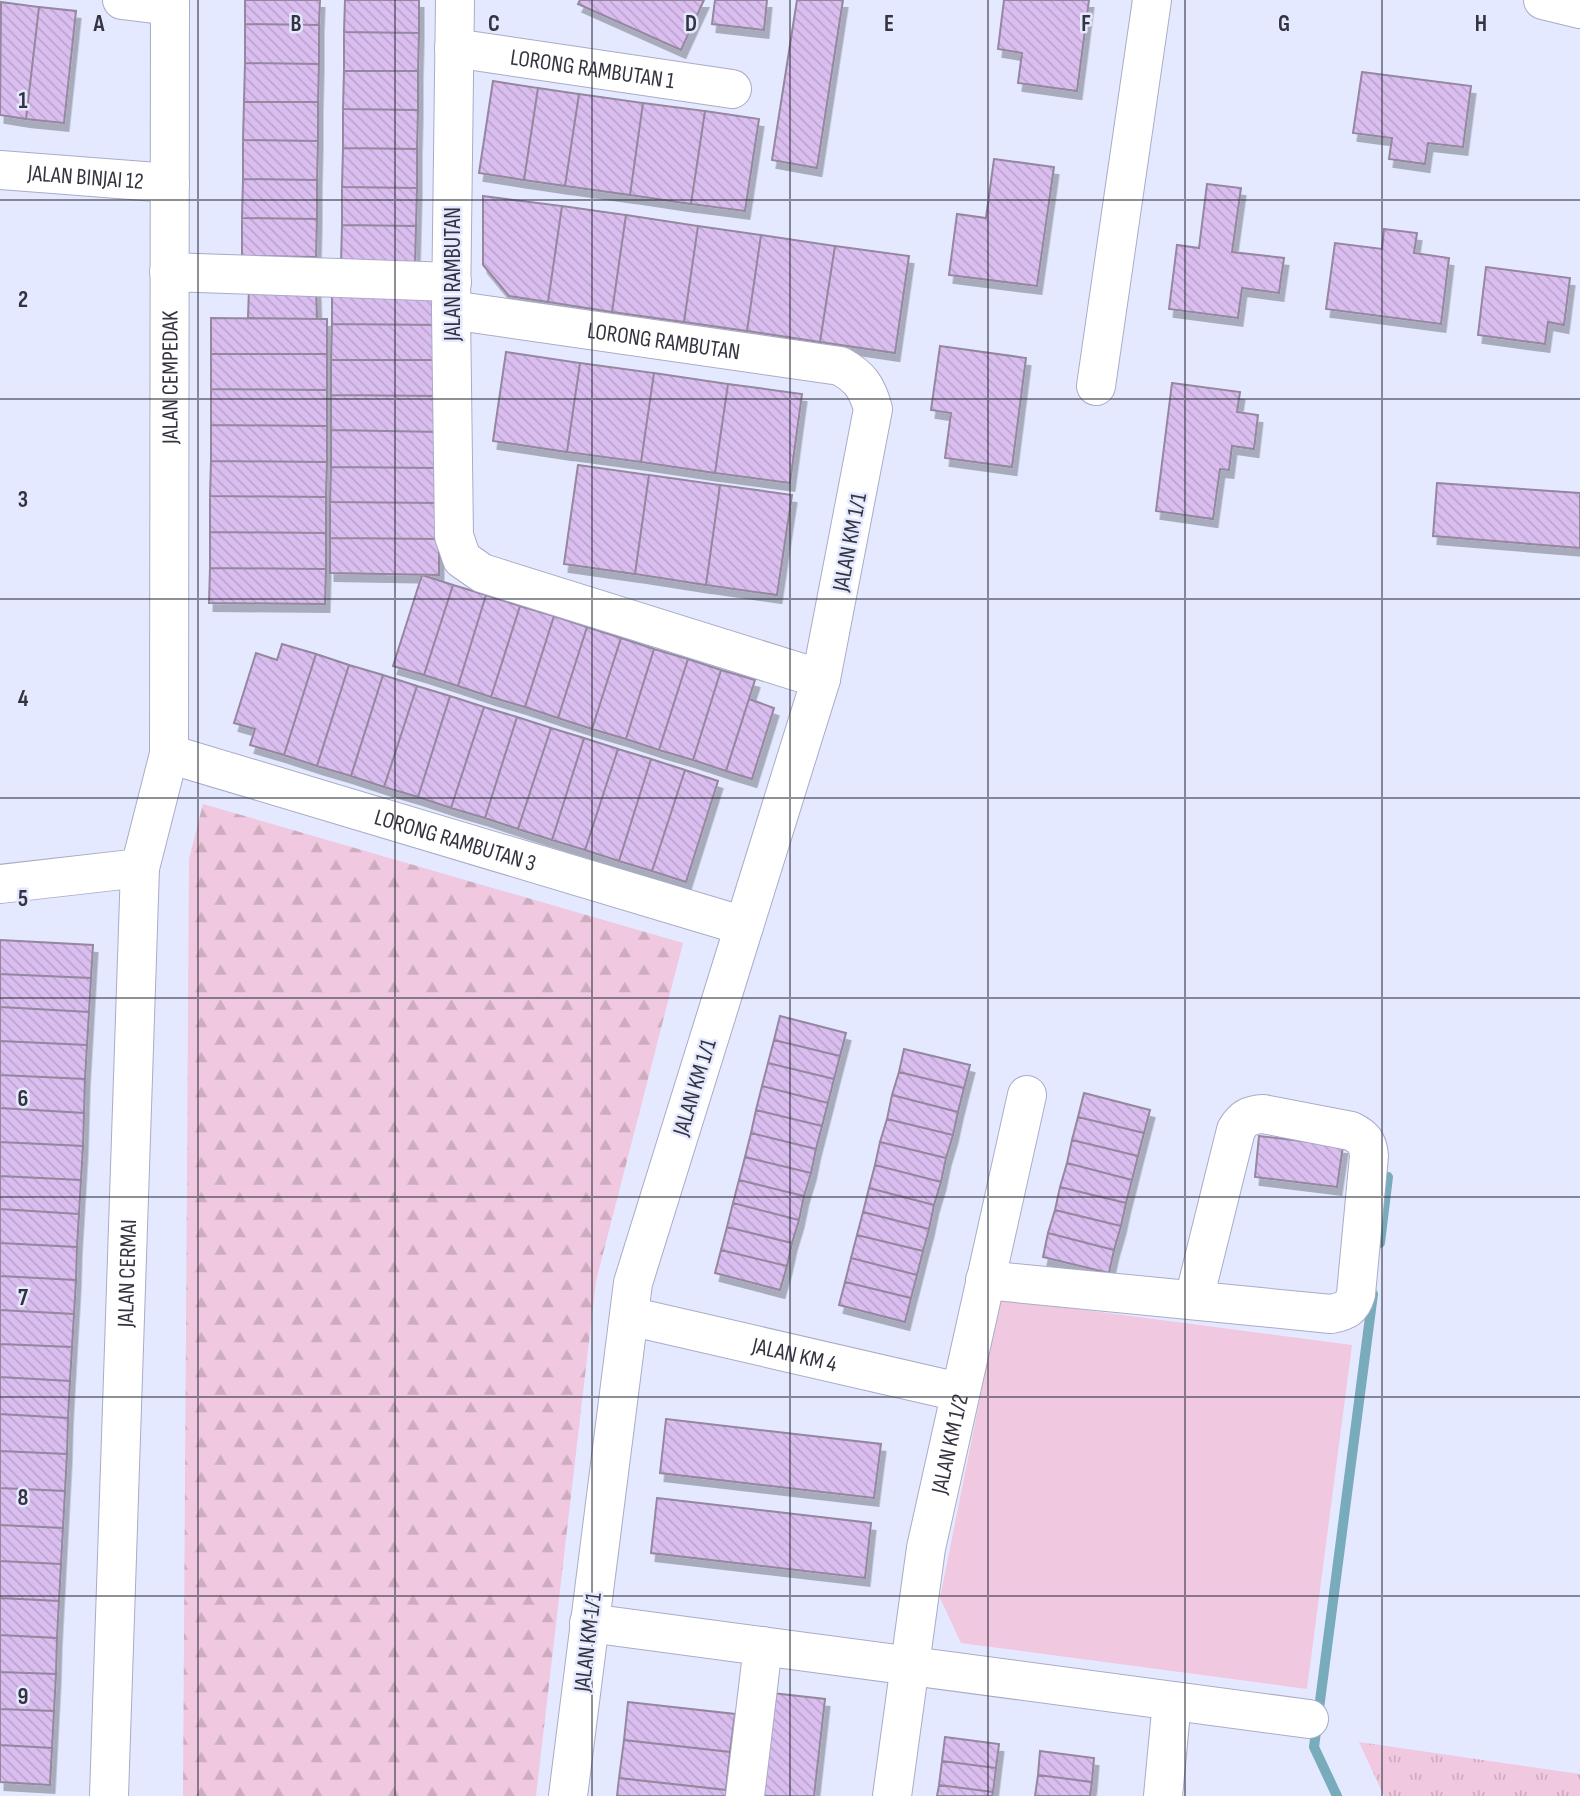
<svg xmlns="http://www.w3.org/2000/svg" width="1580" height="1796" font-family="'Sofia Sans Condensed',sans-serif">
  <defs>
    <pattern id="grass-tufts" width="24" height="20" patternUnits="userSpaceOnUse" patternTransform="scale(1.75)"><rect width="24" height="20" fill="#f0c8df"/><path d="M3 7l-1-3M5 7V3M7 7l1-3M15 17l-1-3M17 17v-4M19 17l1-3" fill="none" stroke="#ceacc0"/></pattern>
    <pattern id="forest-firs" width="22" height="20" patternUnits="userSpaceOnUse" patternTransform="scale(1.75)"><rect width="22" height="20" fill="#f0c8df"/><path d="M5 1l3.5 6h-7zM16 11l3.5 6h-7z" fill="#ceacc0"/></pattern>
    <pattern id="building-back-hatch" width="6" height="6" patternUnits="userSpaceOnUse" patternTransform="scale(1.75)"><rect width="6" height="6" fill="#dbbef0"/><path d="M-1 5l2 2M0 0l6 6M5-1l2 2" fill="none" stroke="#bca4cf"/></pattern>
    <filter id="shadow"><feDropShadow dx="4.5" dy="8" stdDeviation="0" flood-color="#0004"/></filter>
  </defs>
  <rect width="100%" height="100%" fill="#e5e9ff"/>
  <path fill="url(#grass-tufts)" d="M1359,1742L1580,1774V1796H1384Z"/>
  <path fill="url(#forest-firs)" d="M203,804L683,943L596,1281L536,1796H183L189,859Z"/>
  <path fill="#f0c8df" d="M1000,1299L1352,1345L1307,1689L961,1643L940,1598Z"/>
  <g fill="none" stroke-linecap="round" stroke-linejoin="round">
    <path stroke="#78abbb" stroke-width="10" d="M1380,1243L1388,1177
      M1337,1796L1314,1747L1373,1294"/>
  </g>
  <path fill="url(#building-back-hatch)" stroke="#94879e" stroke-width="2" filter="url(#shadow)" d="M245,0H320L319,25L245,24Z
    M345,0H419V33L344,32Z
    M580,0H704L681,50L578,4Z
    M715,0H767L764,30L712,24Z
    M797,0H843L817,168L772,160Z
    M1004,0H1089L1077,91L1018,83L1022,53L998,49Z
    M1,2L39,7L26,119L0,115Z
    M39,7L76,11L64,123L26,119Z
    M245,24L319,25V64L245,63Z
    M344,32L419,33L418,71H344Z
    M245,63L319,64L318,102H244Z
    M344,71H418V110L343,109Z
    M1362,72L1471,86L1463,147L1428,143L1425,164L1389,159L1392,138L1353,133Z
    M493,81L538,88L524,180L479,173Z
    M538,88L579,94L565,186L524,180Z
    M579,94L643,103L630,195L565,186Z
    M244,102H318V141L243,140Z
    M643,103L705,111L691,204L630,195Z
    M343,109L418,110L417,149L343,148Z
    M705,111L759,119L745,211L691,204Z
    M243,140L318,141L317,180L243,179Z
    M343,148L417,149V188L342,187Z
    M994,159L1054,167L1037,286L949,275L957,214L986,218Z
    M243,179L317,180V219L242,218Z
    M1207,184L1241,188L1232,252L1284,258L1279,293L1242,288L1238,318L1169,309L1177,245L1199,248Z
    M342,187L417,188L416,226L342,225Z
    M483,196L562,206L548,302L509,296L483,265Z
    M562,206L626,215L612,312L548,302Z
    M626,215L698,226L684,322L612,312Z
    M242,218L317,219L316,257L242,256Z
    M342,225L416,226L415,265L341,264Z
    M698,226L761,235L747,331L684,322Z
    M1384,229L1417,233L1414,253L1449,258L1441,324L1326,309L1335,243L1382,249Z
    M761,235L835,246L820,342L747,331Z
    M835,246L909,256L895,353L820,342Z
    M1486,267L1570,278L1564,325L1548,322L1545,344L1478,335Z
    M249,288L316,289L317,319L248,318Z
    M332,288L442,289L441,325L332,324Z
    M211,318L327,319V354H211Z
    M332,324L441,325V360H331Z
    M940,346L1026,358L1012,467L945,458L951,413L931,410Z
    M506,352L580,363L567,452L493,441Z
    M211,354H327V390L211,389Z
    M331,360H441V396L331,395Z
    M580,363L654,373L641,462L567,452Z
    M654,373L728,384L715,473L641,462Z
    M1172,383L1240,392L1237,412L1258,415L1254,449L1232,446L1229,470L1220,469L1213,519L1156,511Z
    M728,384L802,394L790,483L715,473Z
    M211,389L327,390V426L211,425Z
    M331,395L441,396V432L331,430Z
    M211,425L327,426V462L211,461Z
    M331,430L441,432L440,468L331,467Z
    M211,461L327,462L326,497L210,496Z
    M578,465L649,475L635,574L564,564Z
    M331,467L440,468V503L330,502Z
    M649,475L720,485L706,585L635,574Z
    M1437,483L1580,493V548L1433,536Z
    M720,485L792,495L777,595L706,585Z
    M210,496L326,497V533L210,532Z
    M330,502L440,503L439,539L330,538Z
    M210,532L326,533V569L210,568Z
    M330,538L439,539V575L330,573Z
    M210,568L326,569L325,604L209,603Z
    M422,575L453,585L424,675L393,666Z
    M453,585L486,595L458,686L424,675Z
    M486,595L520,606L491,697L458,686Z
    M520,606L554,616L525,707L491,697Z
    M554,616L587,627L558,718L525,707Z
    M587,627L621,638L592,729L558,718Z
    M621,638L654,649L626,739L592,729Z
    M282,644L316,654L284,755L250,745L255,729L234,723L256,653L277,660Z
    M654,649L688,659L659,750L626,739Z
    M316,654L349,665L317,766L284,755Z
    M688,659L721,670L693,760L659,750Z
    M349,665L383,675L351,776L317,766Z
    M721,670L755,680L726,771L693,760Z
    M383,675L417,686L384,787L351,776Z
    M417,686L450,696L418,797L384,787Z
    M450,696L484,707L451,808L418,797Z
    M749,699L774,708L752,779L726,771Z
    M484,707L517,717L485,818L451,808Z
    M517,717L551,728L518,829L485,818Z
    M551,728L584,738L552,840L518,829Z
    M584,738L618,749L585,850L552,840Z
    M618,749L651,759L619,861L585,850Z
    M651,759L685,770L652,871L619,861Z
    M685,770L718,781L686,882L652,871Z
    M0,940L93,945L91,978L0,974Z
    M0,974L91,978L89,1012L0,1007Z
    M0,1007L89,1012L87,1045L0,1041Z
    M780,1016L846,1033L840,1056L774,1040Z
    M774,1040L840,1056L834,1079L768,1063Z
    M0,1041L87,1045L85,1079L0,1075Z
    M904,1049L970,1065L964,1088L899,1072Z
    M768,1063L834,1079L828,1103L762,1086Z
    M899,1072L964,1088L958,1112L892,1095Z
    M0,1075L85,1079L84,1113L0,1108Z
    M762,1086L828,1103L822,1126L756,1110Z
    M1084,1093L1150,1110L1144,1133L1078,1117Z
    M892,1095L958,1112L953,1135L887,1119Z
    M0,1108L84,1113L83,1146L0,1142Z
    M756,1110L822,1126L816,1149L751,1133Z
    M1078,1117L1144,1133L1138,1156L1072,1140Z
    M887,1119L953,1135L946,1158L880,1142Z
    M751,1133L816,1149L811,1173L745,1157Z
    M1259,1136L1343,1146L1337,1187L1255,1177Z
    M1072,1140L1138,1156L1132,1180L1067,1163Z
    M0,1142L83,1146L81,1180L0,1176Z
    M880,1142L946,1158L941,1182L875,1165Z
    M745,1157L811,1173L804,1196L739,1180Z
    M1067,1163L1132,1180L1126,1203L1060,1187Z
    M875,1165L941,1182L934,1205L869,1188Z
    M0,1176L81,1180L79,1214L0,1209Z
    M739,1180L804,1196L799,1220L733,1203Z
    M1060,1187L1126,1203L1121,1226L1055,1210Z
    M869,1188L934,1205L929,1229L863,1212Z
    M733,1203L799,1220L792,1243L727,1227Z
    M0,1209L79,1214L77,1247L0,1243Z
    M1055,1210L1121,1226L1114,1250L1048,1233Z
    M863,1212L929,1229L923,1251L857,1235Z
    M727,1227L792,1243L787,1266L721,1250Z
    M1048,1233L1114,1250L1109,1273L1043,1257Z
    M857,1235L923,1251L917,1275L851,1258Z
    M0,1243L77,1247L76,1280L0,1276Z
    M721,1250L787,1266L780,1290L715,1273Z
    M851,1258L917,1275L911,1298L845,1282Z
    M0,1276L76,1280L74,1314L0,1310Z
    M845,1282L911,1298L905,1322L839,1305Z
    M0,1310L74,1314L72,1347L0,1344Z
    M0,1344L72,1347L70,1381L0,1377Z
    M0,1377L70,1381L68,1418L0,1414Z
    M0,1414L68,1418L67,1454L0,1451Z
    M666,1419L881,1444L874,1498L660,1473Z
    M0,1451L67,1454L65,1491L0,1488Z
    M0,1488L65,1491L63,1528L0,1525Z
    M657,1498L871,1523L865,1578L651,1553Z
    M0,1525L63,1528L61,1564L0,1561Z
    M0,1561L61,1564L59,1601L0,1598Z
    M0,1598L59,1601L57,1638L0,1635Z
    M0,1635L57,1638L56,1674L0,1672Z
    M0,1672L56,1674L54,1711L0,1709Z
    M772,1693L825,1699L814,1796H759Z
    M628,1702L735,1714L730,1752L624,1740Z
    M0,1709L54,1711L52,1748L0,1745Z
    M945,1737L999,1744L996,1768L942,1761Z
    M624,1740L730,1752L726,1790L619,1778Z
    M0,1745L52,1748L50,1785L0,1782Z
    M1040,1751L1094,1758L1092,1782L1038,1775Z
    M942,1761L996,1768L993,1792L939,1785Z
    M1038,1775L1092,1782L1090,1796H1035Z
    M619,1778L726,1790V1796H617Z
    M939,1785L993,1792L992,1796H937Z"/>
  <g fill="none" stroke-linecap="round" stroke-linejoin="round">
    <defs>
      <g id="minor">
        <path d="M122,0L170,6"/>
        <path d="M455,0L451,310L454,536L462,559L482,573L821,679"/>
        <path d="M1543,0L1580,9"/>
        <path id="s1" d="M454,48L732,89"/>
        <path id="s2" d="M0,170L170,183"/>
        <path d="M169,272L452,282"/>
        <path id="s3" d="M451,310L840,366C860,377 867,387 873,409L821,679L633,1283L568,1796"/>
        <path d="M1096,386L1152,0"/>
        <path id="s4" d="M169,754L744,926"/>
        <path d="M0,884L140,868"/>
        <path d="M985,1280L1331,1314C1346,1311 1352,1308 1356,1294L1369,1156C1368,1142 1363,1137 1351,1131L1263,1114C1249,1115 1243,1118 1236,1130L1194,1299"/>
        <path id="s5" d="M629,1316L959,1392"/>
        <path d="M589,1623L1309,1719"/>
        <path id="s6" d="M109,1796L140,868L169,754L170,0"/>
        <path d="M745,1796L763,1646"/>
        <path id="s7" d="M892,1796L926,1548L1027,1095"/>
        <path d="M1163,1796L1172,1701"/>
      </g>
    </defs>
    <use href="#minor" stroke="#a8acc6" stroke-width="40"/>
    <use href="#minor" stroke="#fff" stroke-width="38"/>
  </g>
  <path fill="none" stroke="#33343f" stroke-width="2" stroke-opacity="0.55" d="M198,0V1796M395,0V1796M592,0V1796M790,0V1796M988,0V1796M1185,0V1796M1382,0V1796M0,200H1580M0,399H1580M0,599H1580M0,798H1580M0,998H1580M0,1197H1580M0,1397H1580M0,1596H1580"/>
  <g text-anchor="middle" stroke-width="5" stroke-linejoin="round" paint-order="stroke">
    <g font-size="23" fill="#33343f" stroke="#e5e9ff">
      <text dy="8" stroke="none"><textPath href="#s1" startOffset="140">LORONG RAMBUTAN 1</textPath></text>
      <text dy="8" stroke="none"><textPath href="#s2" startOffset="86">JALAN BINJAI 12</textPath></text>
      <text transform="translate(452 274) rotate(-90)" y="8">JALAN RAMBUTAN</text>
      <text dy="8" stroke="none"><textPath href="#s3" startOffset="215">LORONG RAMBUTAN</textPath></text>
      <text dy="8" stroke="none"><textPath href="#s6" startOffset="1423">JALAN CEMPEDAK</textPath></text>
      <text transform="translate(849 542) rotate(-79)" y="8">JALAN KM 1/1</text>
      <text dy="8" stroke="none"><textPath href="#s4" startOffset="299">LORONG RAMBUTAN 3</textPath></text>
      <text transform="translate(694 1087) rotate(-73)" y="8">JALAN KM 1/1</text>
      <text dy="8" stroke="none"><textPath href="#s6" startOffset="523">JALAN CERMAI</textPath></text>
      <text dy="8" stroke="none"><textPath href="#s5" startOffset="170">JALAN KM 4</textPath></text>
      <text dy="8" stroke="none"><textPath href="#s7" startOffset="357">JALAN KM 1/2</textPath></text>
      <text transform="translate(587 1642) rotate(-83)" y="8">JALAN KM 1/1</text>
    </g>
  </g>
  <g font-size="23" text-anchor="middle" font-weight="bold" fill="#33343f" stroke="#e5e9ff" stroke-width="5" stroke-linejoin="round" paint-order="stroke">
    <text x="99" y="31">A</text>
    <text x="296" y="31">B</text>
    <text x="494" y="31">C</text>
    <text x="691" y="31">D</text>
    <text x="889" y="31">E</text>
    <text x="1086" y="31">F</text>
    <text x="1284" y="31">G</text>
    <text x="1481" y="31">H</text>
    <text x="23" y="108">1</text>
    <text x="23" y="307">2</text>
    <text x="23" y="507">3</text>
    <text x="23" y="706">4</text>
    <text x="23" y="906">5</text>
    <text x="23" y="1106">6</text>
    <text x="23" y="1305">7</text>
    <text x="23" y="1505">8</text>
    <text x="23" y="1704">9</text>
  </g>
</svg>
